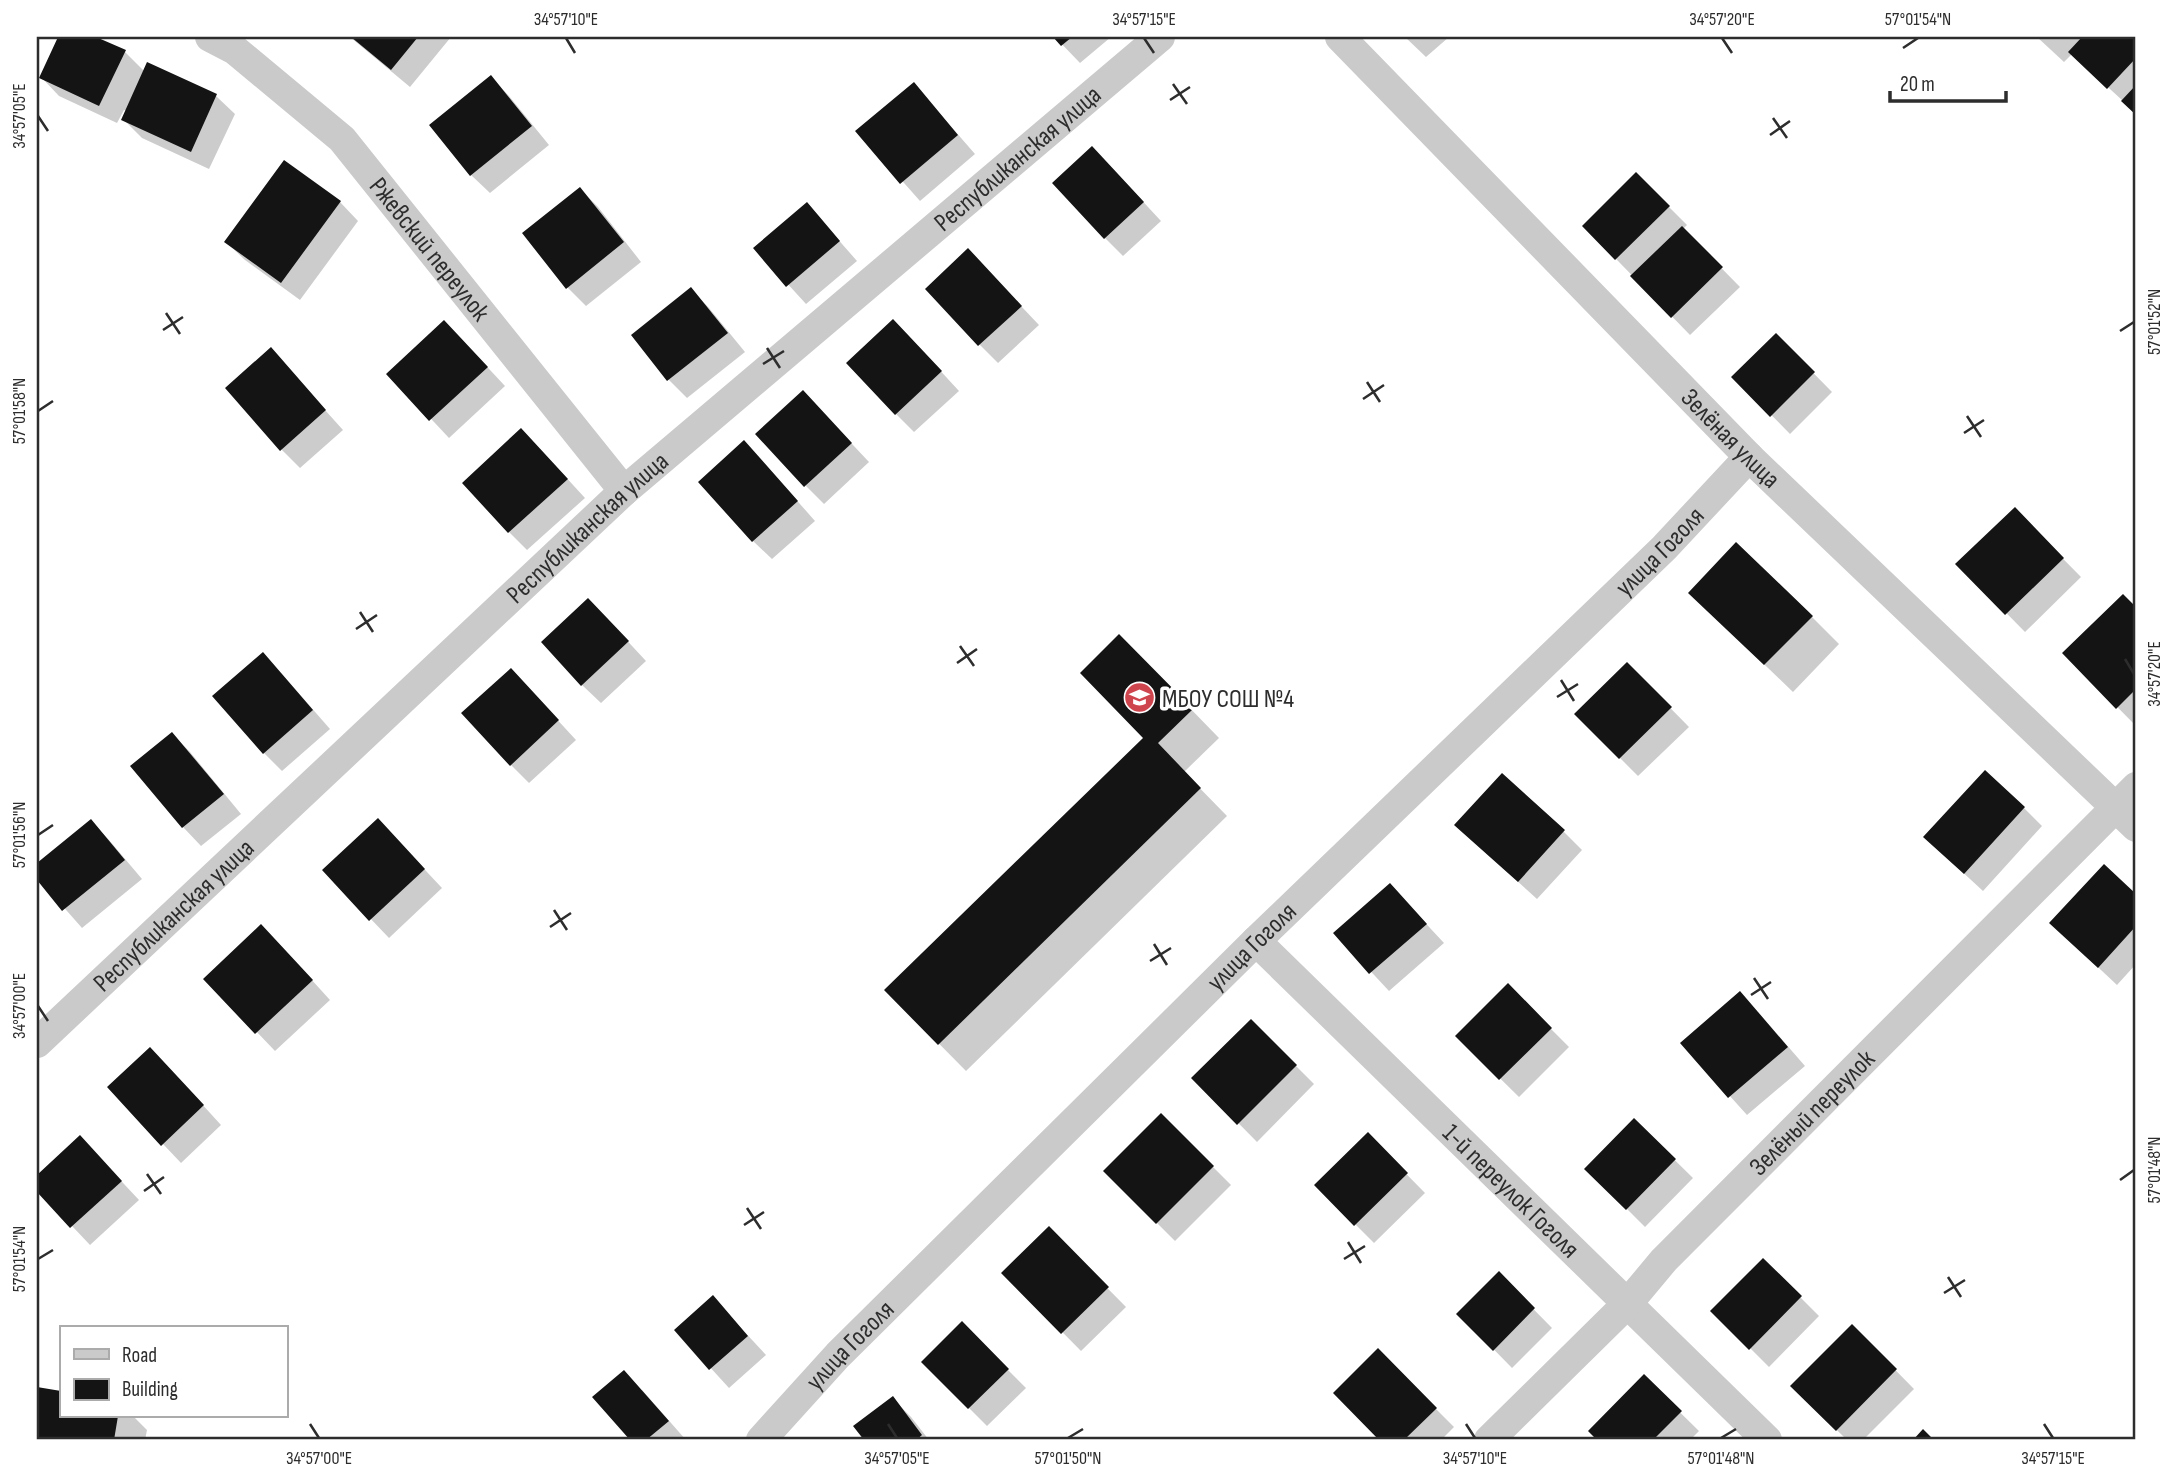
<svg xmlns="http://www.w3.org/2000/svg" width="2173" height="1477" font-family="'Sofia Sans Condensed',sans-serif">
  <rect width="100%" height="100%" fill="#fff"/>
  <path fill="#0003" d="M60,37H92L125,52L145,72L216,96L235,114L209,169L142,138L123,119L127,111L124,110L117,123L59,96L41,77Z
    M350,37H451L410,87Z
    M1055,37H1111L1080,63Z
    M1405,37H1449L1426,57Z
    M2037,37H2136V113L2072,54L2064,62Z
    M491,77L509,96L549,145L490,193L471,175Z
    M914,84L975,154L920,201L858,131Z
    M1110,166L1161,221L1123,256L1105,238Z
    M1636,174L1687,225L1683,229L1740,287L1690,335L1584,226Z
    M580,189L598,207L641,262L586,306L568,288Z
    M340,202L358,221L300,300L245,260L226,242Z
    M807,204L857,261L806,304L755,248Z
    M986,269L1039,325L998,363L979,344Z
    M691,289L709,308L745,352L687,398L669,380L633,336Z
    M1776,335L1832,392L1790,434L1734,377Z
    M912,340L959,391L914,432L896,414Z
    M463,341L505,386L449,438L389,374Z
    M271,350L343,430L300,468L282,450Z
    M821,411L869,462L824,504L806,486Z
    M540,449L585,498L527,550L509,532Z
    M762,461L815,521L772,559L753,541Z
    M2015,510L2081,577L2025,632L1958,564Z
    M2123,597L2136,609V726L2065,654Z
    M1812,617L1839,644L1793,692L1718,620Z
    M607,619L646,661L601,703L582,685Z
    M1147,664L1219,738L1184,772L1227,816L966,1071L887,991L1146,738Z
    M1627,664L1689,727L1638,776L1576,714Z
    M281,673L330,729L282,771L264,753Z
    M529,689L576,740L529,783L511,765Z
    M172,734L190,752L241,814L201,846L183,827L133,766Z
    M2024,808L2042,826L1983,891L1944,855Z
    M91,822L109,840L142,879L82,928L37,877V866Z
    M1563,831L1582,850L1537,899L1475,843Z
    M396,839L442,888L389,938L324,870Z
    M2104,867L2136,897V964L2117,985L2070,941Z
    M1390,885L1444,943L1389,991L1335,933Z
    M280,945L330,1000L275,1051L206,979Z
    M1508,986L1569,1047L1519,1097L1457,1036Z
    M1758,1012L1805,1066L1747,1115L1682,1043Z
    M1251,1021L1314,1084L1257,1142L1194,1078Z
    M169,1068L221,1125L181,1163L163,1144Z
    M1161,1115L1231,1185L1175,1241L1105,1171Z
    M1634,1120L1693,1178L1645,1227L1587,1169Z
    M1368,1135L1425,1193L1374,1243L1316,1185Z
    M80,1137L139,1200L90,1245L37,1189V1178Z
    M1049,1229L1126,1307L1081,1351L1004,1273Z
    M1763,1260L1819,1316L1769,1367L1713,1311Z
    M1499,1274L1552,1328L1512,1368L1459,1314Z
    M713,1298L766,1355L729,1388L676,1330Z
    M962,1324L1026,1388L987,1426L923,1362Z
    M1852,1326L1914,1389L1863,1440H1847L1792,1386Z
    M1378,1351L1454,1427L1441,1440H1382L1335,1393Z
    M1644,1377L1699,1431L1690,1440H1599L1590,1431Z
    M37,1389L61,1393V1416H133L147,1430L145,1440H37Z
    M642,1390L686,1440H632L594,1397Z
    M893,1399L911,1417L929,1440H866L856,1427Z"/>
  <path fill="#141414" d="M58,37H96L126,50L99,106L39,78Z
    M351,37H418L391,70Z
    M1053,37H1072L1061,46Z
    M2082,37H2136V58L2107,89L2068,52Z
    M147,62L217,94L191,152L121,120Z
    M491,75L532,126L470,176L429,125Z
    M914,82L958,135L900,184L855,131Z
    M2136,85V115L2121,101Z
    M1092,146L1144,202L1104,239L1052,183Z
    M284,160L341,201L281,283L224,242Z
    M1636,172L1670,206L1615,260L1582,226Z
    M580,187L624,242L566,289L522,233Z
    M807,202L840,241L786,287L753,248Z
    M1682,226L1723,267L1671,318L1630,276Z
    M968,248L1022,306L978,346L925,289Z
    M691,287L728,333L667,381L631,335Z
    M893,319L942,371L895,415L846,363Z
    M444,320L488,367L429,421L386,374Z
    M1776,333L1815,372L1770,417L1731,377Z
    M271,347L326,410L280,451L225,388Z
    M803,390L852,443L804,487L755,434Z
    M521,428L568,479L508,533L462,483Z
    M744,440L798,501L752,542L698,482Z
    M2015,507L2064,558L2005,615L1955,564Z
    M1736,542L1813,616L1764,665L1688,593Z
    M2123,594L2136,607V689L2116,709L2062,653Z
    M588,598L629,641L581,686L541,642Z
    M1119,634L1193,709L1158,743L1201,788L938,1045L884,990L1143,738L1080,673Z
    M263,652L313,710L263,754L212,696Z
    M1627,662L1672,707L1619,759L1574,714Z
    M511,668L559,720L510,766L461,713Z
    M172,732L224,794L182,828L130,766Z
    M1985,770L2025,807L1964,874L1923,837Z
    M1502,773L1565,830L1518,882L1454,825Z
    M378,818L425,869L369,921L322,870Z
    M91,819L125,860L62,911L37,880V863Z
    M2104,864L2136,894V926L2098,968L2049,923Z
    M1390,883L1427,924L1369,974L1333,933Z
    M261,924L313,980L255,1034L203,979Z
    M1508,983L1552,1028L1499,1080L1455,1036Z
    M1740,991L1788,1047L1728,1098L1680,1043Z
    M1251,1019L1297,1065L1237,1125L1191,1078Z
    M150,1047L204,1105L161,1146L107,1087Z
    M1161,1113L1214,1166L1156,1224L1103,1171Z
    M1634,1118L1676,1159L1626,1210L1584,1169Z
    M1368,1132L1408,1173L1354,1226L1314,1185Z
    M80,1135L122,1181L70,1228L37,1192V1175Z
    M1049,1226L1109,1287L1061,1334L1001,1273Z
    M1763,1258L1802,1296L1749,1350L1710,1311Z
    M1499,1271L1535,1308L1493,1351L1456,1314Z
    M713,1295L748,1336L709,1370L674,1330Z
    M962,1321L1009,1369L968,1409L921,1362Z
    M1852,1324L1897,1369L1836,1431L1790,1386Z
    M1378,1348L1437,1408L1404,1440H1379L1333,1393Z
    M624,1370L669,1421L646,1440H630L592,1397Z
    M1644,1374L1682,1411L1653,1440H1597L1588,1431Z
    M37,1387L61,1391V1416H118L114,1440H37Z
    M893,1396L922,1435L916,1440H864L853,1426Z
    M1923,1429L1934,1440H1913Z"/>
  <g fill="none" stroke-linecap="round" stroke-linejoin="round">
    <g stroke="#cacaca" stroke-width="30">
      <path id="s1" d="M210,37L235,50L342,139L624,491"/>
      <path id="s2" d="M1340,37L1749,457L2136,827"/>
      <path id="s3" d="M1256,941L1767,1440"/>
      <path id="s4" d="M37,1043L624,491L1160,37"/>
      <path id="s5" d="M761,1440L838,1355L1256,941L1664,548L1749,457"/>
      <path id="s6" d="M1489,1440L1628,1303L1664,1260L2136,787"/>
    </g>
  </g>
  <path fill="none" stroke="#2d2d2d" stroke-width="2.5" d="M566,38L575,53M1144,38L1154,53M1722,38L1732,53M1903,48L1918,38M1173,84L1187,104M1170,100L1190,87M38,116L48,131M1773,118L1787,138M1770,135L1790,121M166,313L180,334M163,330L183,317M2120,331L2134,322M767,348L780,368M763,364L784,351M1367,382L1380,402M1363,399L1384,385M38,411L53,401M1967,416L1981,437M1964,433L1984,420M360,612L373,632M356,629L377,615M960,646L974,666M2125,659L2134,674M957,663L977,649M1561,680L1574,701M1557,697L1578,684M38,835L53,825M554,910L567,930M550,927L571,913M1154,944L1167,965M1150,961L1171,948M1754,978L1768,999M1751,995L1771,982M38,1006L48,1021M147,1174L161,1194M2120,1180L2134,1170M144,1191L164,1177M747,1208L761,1229M744,1225L764,1212M1348,1242L1361,1263M38,1259L53,1250M1344,1259L1365,1246M1948,1277L1961,1297M1944,1293L1965,1280M310,1424L319,1438M888,1424L897,1438M1466,1424L1475,1438M2044,1424L2053,1438M1068,1438L1083,1429M1721,1438L1736,1429"/>
  <defs>
    <symbol id="school-disc" viewBox="-11 -11 22 22"><circle r="9.5" fill="#cf454e" stroke="#fff"/><path d="M0-5L7-2L0 1L-7-2ZM-4 1L0 2.5L4 1V4Q0 6-4 4Z" fill="#fff"/></symbol>
  </defs>
  <g fill-rule="evenodd">
    <use href="#school-disc" x="1122" y="680" width="35" height="35"/>
  </g>
  <g text-anchor="middle" stroke-width="7" stroke-linejoin="round" paint-order="stroke">
    <g font-size="26" fill="#2d2d2d" stroke="#fff">
      <text dy="9" stroke="none"><textPath href="#s4" startOffset="1321">Республиканская улица</textPath></text>
      <text dy="9" stroke="none"><textPath href="#s1" startOffset="308">Ржевский переулок</textPath></text>
      <text dy="9" stroke="none"><textPath href="#s2" startOffset="560">Зелёная улица</textPath></text>
      <text dy="9" stroke="none"><textPath href="#s4" startOffset="754">Республиканская улица</textPath></text>
      <text dy="9" stroke="none"><textPath href="#s5" startOffset="1264">улица Гоголя</textPath></text>
      <text dy="9" stroke="none"><textPath href="#s4" startOffset="187">Республиканская улица</textPath></text>
      <text dy="9" stroke="none"><textPath href="#s5" startOffset="696">улица Гоголя</textPath></text>
      <text dy="9" stroke="none"><textPath href="#s6" startOffset="460">Зелёный переулок</textPath></text>
      <text dy="9" stroke="none"><textPath href="#s3" startOffset="357">1-й переулок Гоголя</textPath></text>
      <text dy="9" stroke="none"><textPath href="#s5" startOffset="130">улица Гоголя</textPath></text>
    </g>
    <g font-size="26" fill="#2d2d2d" stroke="#fff" text-anchor="start">
      <text x="1162" y="707">МБОУ СОШ №4</text>
    </g>
  </g>
  <rect width="2173" height="1477" fill="none" stroke="#ffffff" stroke-width="77"/>
  <rect x="60" y="1326" width="228" height="91" fill="#ffffff" stroke="#ababab" stroke-width="2"/>
  <rect x="74" y="1349" width="35" height="10" fill="#cacaca" stroke="#ababab" stroke-width="2"/>
  <text x="122" y="1362" font-size="21" fill="#2d2d2d">Road</text>
  <rect x="74" y="1379" width="35" height="21" fill="#141414" stroke="#ababab" stroke-width="2"/>
  <text x="122" y="1396" font-size="21" fill="#2d2d2d">Building</text>
  <path d="M1890 91v10h116v-10" fill="none" stroke="#2d2d2d" stroke-width="3.5"/>
  <text x="1900" y="91" font-size="21" fill="#2d2d2d" stroke="#ffffff" stroke-width="5" paint-order="stroke">20 m</text>
  <rect x="38" y="38" width="2096" height="1400" fill="none" stroke="#2d2d2d" stroke-width="2.5"/>
  <g font-size="18" text-anchor="middle" fill="#2d2d2d">
    <text x="566" y="25">34°57'10"E</text>
    <text x="1144" y="25">34°57'15"E</text>
    <text x="1722" y="25">34°57'20"E</text>
    <text x="1918" y="25">57°01'54"N</text>
    <text transform="translate(19 116) rotate(-90)" y="6">34°57'05"E</text>
    <text transform="translate(2154 322) rotate(-90)" y="6">57°01'52"N</text>
    <text transform="translate(19 411) rotate(-90)" y="6">57°01'58"N</text>
    <text transform="translate(2154 674) rotate(-90)" y="6">34°57'20"E</text>
    <text transform="translate(19 835) rotate(-90)" y="6">57°01'56"N</text>
    <text transform="translate(19 1006) rotate(-90)" y="6">34°57'00"E</text>
    <text transform="translate(2154 1170) rotate(-90)" y="6">57°01'48"N</text>
    <text transform="translate(19 1259) rotate(-90)" y="6">57°01'54"N</text>
    <text x="319" y="1464">34°57'00"E</text>
    <text x="897" y="1464">34°57'05"E</text>
    <text x="1068" y="1464">57°01'50"N</text>
    <text x="1475" y="1464">34°57'10"E</text>
    <text x="1721" y="1464">57°01'48"N</text>
    <text x="2053" y="1464">34°57'15"E</text>
  </g>
</svg>
